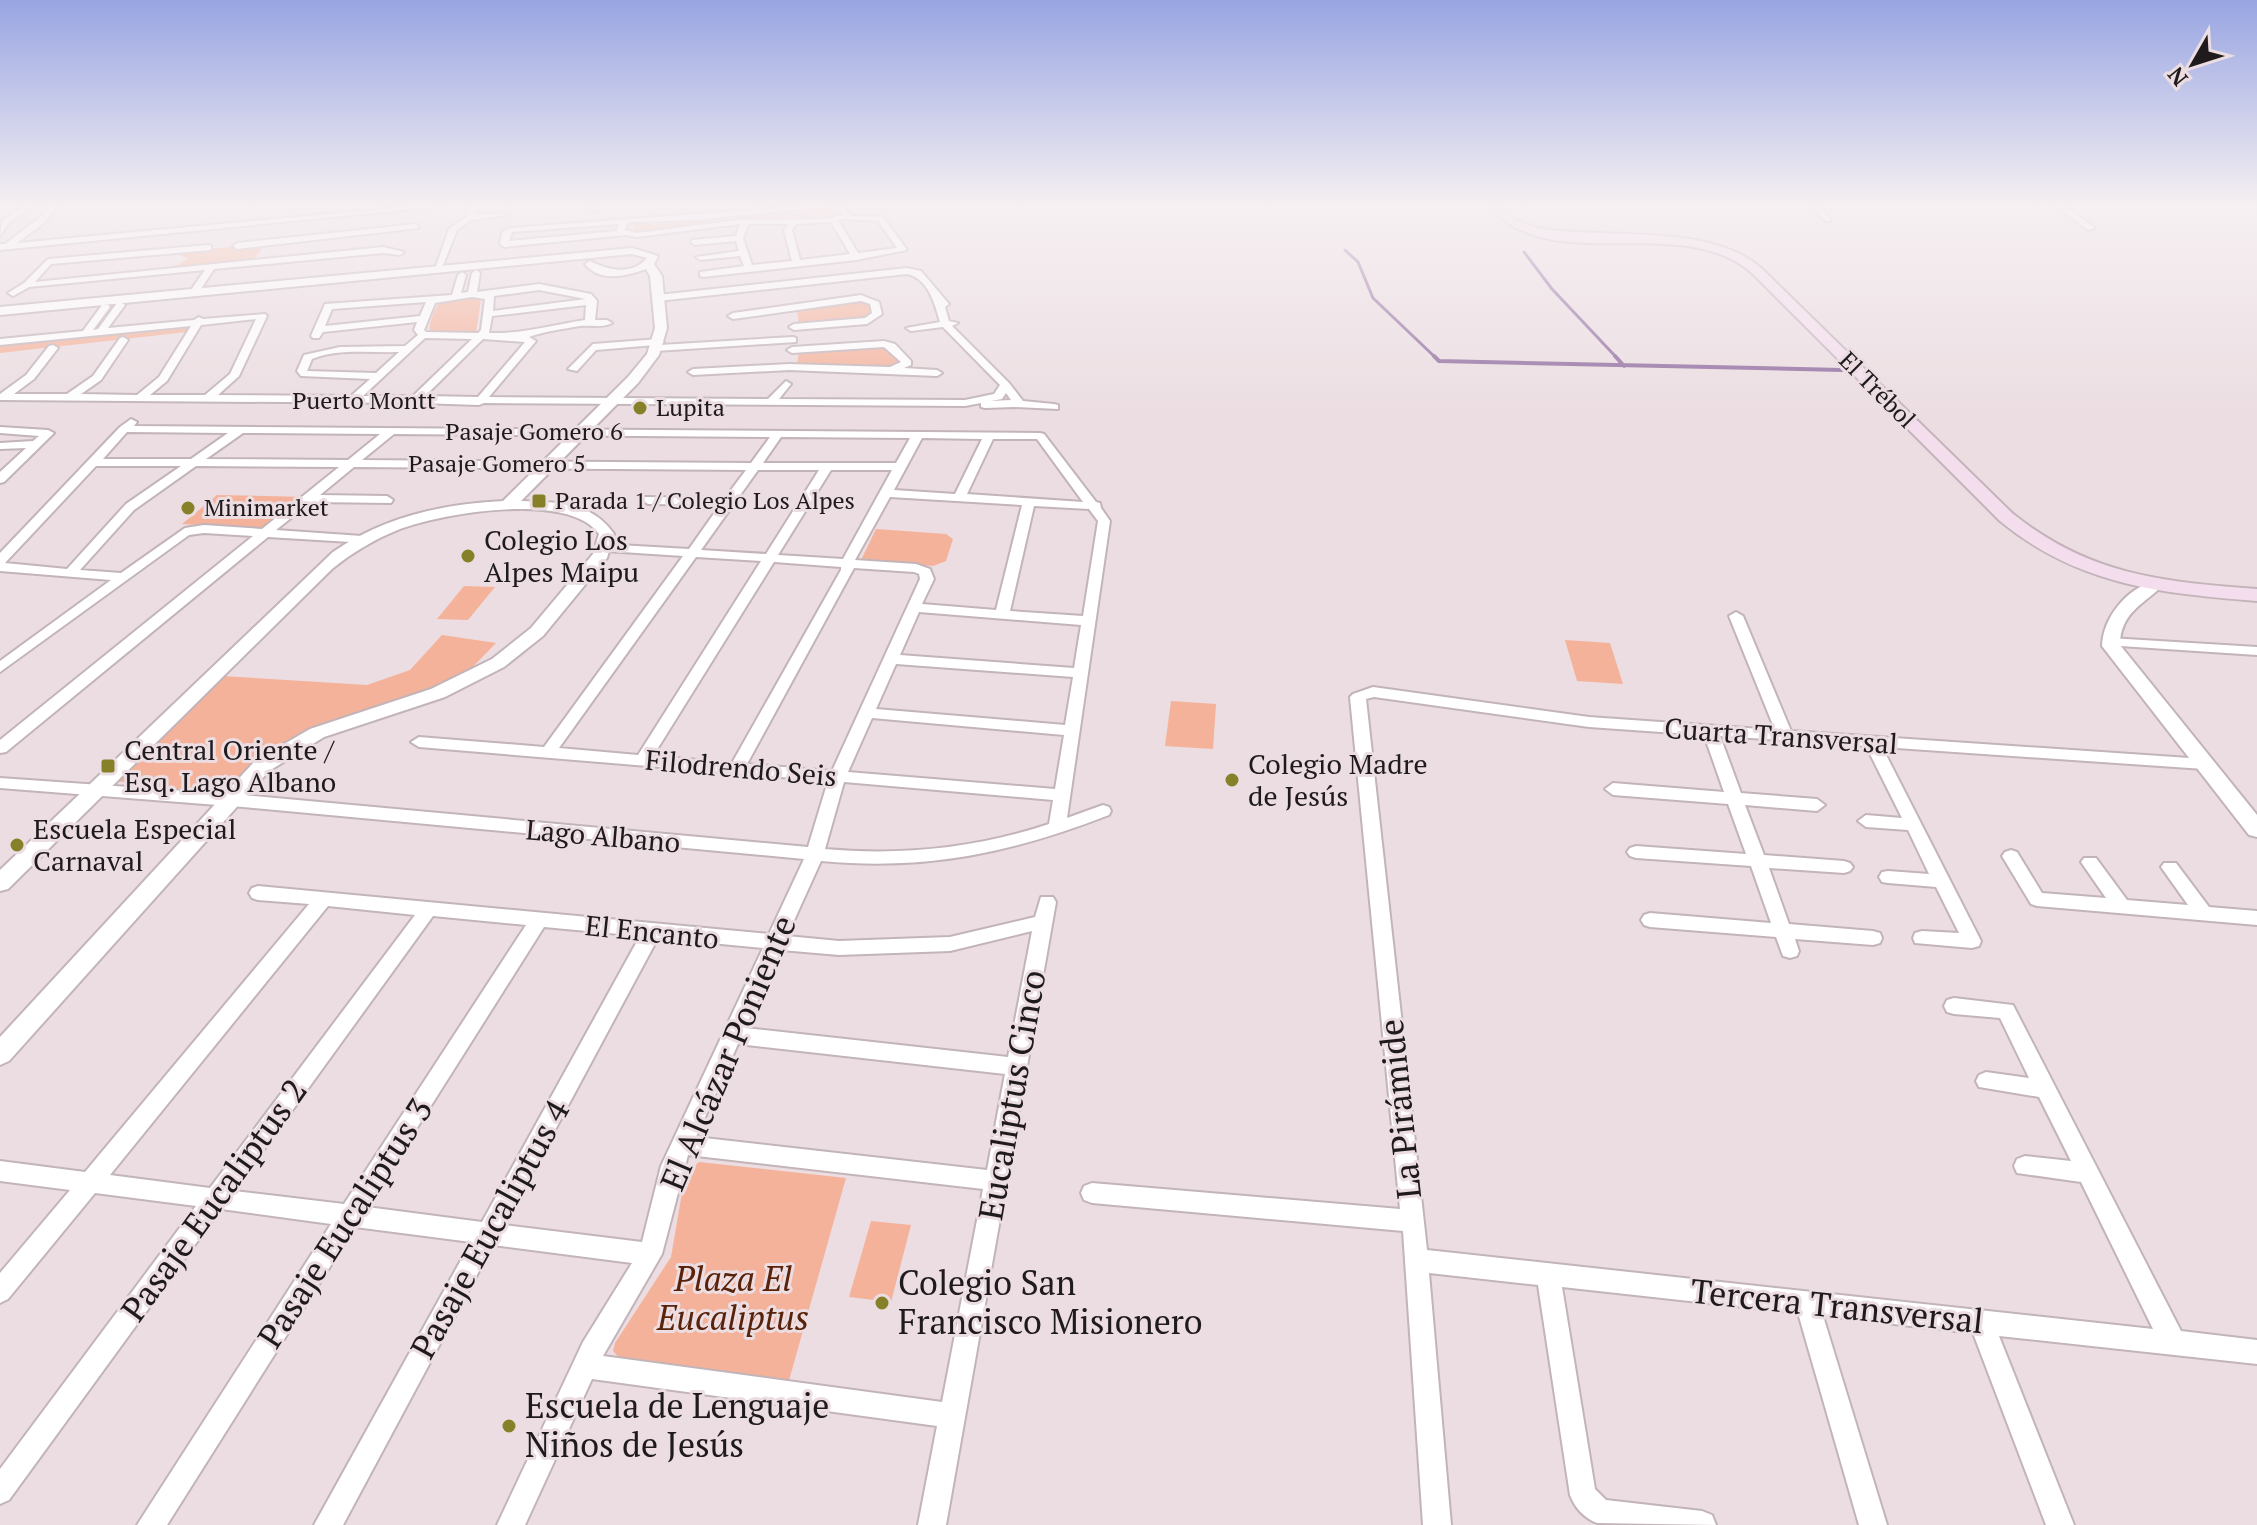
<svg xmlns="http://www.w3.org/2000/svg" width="2257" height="1525" font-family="'PT Serif',serif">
  <rect width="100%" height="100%" fill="#ebdde1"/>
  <path fill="#f5b29a" d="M829,207L838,210L832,211L837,219L747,220L643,233L626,230L634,229L633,224L627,223L637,221L699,220Z
    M266,244L253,260L174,267L188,259L180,255L184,251Z
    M471,297L481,300L476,332L438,333L429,329C436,298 441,300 471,297Z
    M860,301L870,303L873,315L869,319L799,325L797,311Z
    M193,323L187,332L0,353V344Z
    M883,345L903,363L892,368L797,364L799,352Z
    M217,495L307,497L262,529L182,524Z
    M876,529L946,534L953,539L946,561L933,566L861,560Z
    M464,586L495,587L468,620L437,619Z
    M442,635L496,643L460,680L316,726L257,766L229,795L115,781L222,676L367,685L410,670Z
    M1565,640L1610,643L1623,684L1577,681Z
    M1171,701L1216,704L1213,749L1165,746Z
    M699,1162L846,1178L788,1384L620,1359L613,1351L615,1343L671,1257L685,1175Z
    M871,1221L911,1225L891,1302L849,1297Z"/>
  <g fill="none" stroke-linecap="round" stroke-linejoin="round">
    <path stroke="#906ca0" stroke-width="3" d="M1345,250L1358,262L1373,298L1436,358
      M1524,252L1552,289L1617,358"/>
    <path stroke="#906ca0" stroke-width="4" d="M1434,356L1439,361L1842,370
      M1615,356L1624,366"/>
    <defs>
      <path id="minor" d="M23,206H32L8,224L0,236L2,221Z
        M50,206H58L44,223L17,243L416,206H444L0,250V244H5L38,219Z
        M470,206H478L474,215L504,213L508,215L471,220L457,230L441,270L434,272L449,229L466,217Z
        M589,206H597V210L590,212Z
        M803,206H832L696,220L632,222L626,225L625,230L637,233L739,220L824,219L842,215L840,210L832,206H844L851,216L883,217L907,250L856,260L703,277L700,276V272L744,266L740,256L700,260L696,257L739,251L736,241L695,245L691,242L692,240L736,236L740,224L637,237L626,235L504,247L500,244L502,232L510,228ZM843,219L878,221L897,248L858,253L838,220ZM831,222L850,254L800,260L792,230L796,224ZM618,224L617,231L509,241L512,232ZM748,224H788L784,230L792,261L752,265L743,238Z
        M1812,206H1820L1831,221H1825Z
        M2056,206H2065L2095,228L2088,230Z
        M416,224L419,228L237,249L233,246L237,243Z
        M208,245L211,246V250L51,264L35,282L383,247L404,252L400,255L383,253L214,269L199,292L196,293L191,290L205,270L29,287L13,296L8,293L24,283L48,259Z
        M907,268L921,271L949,304L945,307L949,321L958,323L952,326L1009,383L1023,401L1054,404L1058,405V409L1014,407L985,408L981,407V403L965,406L484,403L479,405L418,403L413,405L408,403L0,400V394L26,375L49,346L53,345L58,348L34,379L14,394H67L93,376L120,338L123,337L128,340L101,380L81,394L137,395L159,377L191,326L0,345V339L83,331L102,305H108L110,307L93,330L98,329L117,303L120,302L125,305L108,328L194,320L199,317L203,319L265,314L267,316L239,376L218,395L351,396L370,379L301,376L297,371L304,355L340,347L405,346L418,335L414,330L417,322L323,332L319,338H313L311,336L325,304L452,295L458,275L462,272L466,275L461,293L468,292L472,273L476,270L480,273L477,292L539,284L591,294L597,301L595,320H607L612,323C603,328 591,325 580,326C563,329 545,331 529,337L536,341L489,397L768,399L786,381L791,384L779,399L965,400L994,394L1000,385L943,327L911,331L906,328L940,322C935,304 928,278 907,274L658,301L653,298L658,295ZM539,290L586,299L493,311L494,296ZM472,297L485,299L481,330L478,333L426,332L424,330L435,303ZM426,302L420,316L325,326L332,309ZM586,305L585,320C553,325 522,334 489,333L492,316ZM256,319L230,374L205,395H150L167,381L201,325ZM425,338L472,339L413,396H363ZM483,339L525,342L478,397L425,396ZM399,352L376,373L307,371L312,359C338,348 371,353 399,352ZM1006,393L1011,400L991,401L1002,399Z
        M861,295L879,302L882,314L867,324L794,330L789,327L794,324L865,318L872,313L870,304L861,301L733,319L728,316L733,313Z
        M793,337L796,338V342L656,351L651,348L655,345L596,350L577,371L568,369L593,344L659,339L664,342L660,345Z
        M884,341L895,344L911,361V365L904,368L937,370L942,373L937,376L789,370L693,375L688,372L693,369L789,364L890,367L901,362L884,347L792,353L787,350L792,347Z
        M131,419L137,422L134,426L1040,433L1044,434L1096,502L1100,503L1101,508L1110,521L1067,818L1103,805L1109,807L1111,811L1109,815C1011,853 927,871 821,861L787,936L839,941L950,937L1035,917L1041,897H1053L1056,902L946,1525H918L937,1426L592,1379L525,1525H497L583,1342L632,1263L493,1245L343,1525H314L471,1242L355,1227L167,1525H137L331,1224L221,1209L9,1500L0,1504V1469L196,1206L95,1193L8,1299L0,1303V1273L70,1190L0,1181V1161L85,1172L309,904L258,900L252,898L249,893L252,888L258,886L769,934L804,859L243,807L0,788V778L243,795L808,847L828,781L419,747L411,742L419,737L544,747L683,556L606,551L601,550V544L689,549L720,505L648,504L642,500L644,497L725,498L746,470L354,467L320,495L387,496L393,500L391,503L311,502L276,530L362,536L367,537V543L268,537L6,752L0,753V740L253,536L204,533L189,535L0,672V661L111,580L0,571V553L120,427ZM127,432L228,433L191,459H103ZM243,433L380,434L348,460L206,459ZM394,434L770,437L751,463L362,460ZM781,437L910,438L896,463H763ZM922,438L982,439L955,494L894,490ZM993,439H1037L1083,502L967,494ZM96,466H181L126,504L67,569L5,563ZM196,466L339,467L262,529L204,525L185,528L121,573L80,570L134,510ZM758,470H819L766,554L701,550ZM831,470H892L843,559L778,555ZM890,497L1022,505L996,610L922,604L934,579L930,569L916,564L855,560ZM1034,506L1089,509L1098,521L1083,616L1010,611ZM696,557L761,561L638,755L559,748ZM774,562L841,567V570L732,763L653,756ZM854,568L914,572L919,574L920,579L832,771L747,764ZM919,612L1081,625L1074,668L900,655ZM896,664L1073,677L1065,725L876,709ZM872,718L1064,735L1055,789L848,772ZM844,782L1053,800L1049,824C977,848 901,856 825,849ZM328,906L415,915L210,1188L110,1175ZM433,916L526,925L344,1204L234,1191ZM544,927L640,936L482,1222L367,1207ZM1032,931L1008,1057L745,1028L781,950L839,955L950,951ZM658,938L763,948L661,1166L642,1242L504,1225ZM738,1044L1005,1074L987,1170L696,1137ZM688,1155L983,1189L942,1402L603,1356L662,1254Z
        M0,427L48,430L54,433L4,482L0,483V472L26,448L0,449V443L33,441L39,436L0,433Z
        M1736,612L1743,616L1791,731L2204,759L2212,764L2204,769L1882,747L1981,941L1979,946L1972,948L1915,943L1913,938L1915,933L1922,931L1959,933L1936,887L1888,883L1882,882L1879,877L1882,872L1888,871L1929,874L1908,830L1866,827L1858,821L1866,815L1902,818L1866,746L1720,736L1741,793L1817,799L1825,805L1817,811L1745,805L1764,855L1844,861L1850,863L1853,867L1850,871L1844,873L1769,868L1789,924L1873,931L1880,933L1882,938L1880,943L1873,945L1795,939L1799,951L1797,956L1790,958L1783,956L1776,937L1650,927L1644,925L1641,920L1644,915L1650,913L1771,923L1751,866L1636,858L1630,856L1627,852L1630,848L1636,846L1746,854L1728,804L1613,795L1605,789L1613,783L1724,792L1704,735L1589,727L1374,697L1366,699L1427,1250L2153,1329L2081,1182L2017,1173L2014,1166L2017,1159L2025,1156L2071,1161L2039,1097L1979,1087L1976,1081L1979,1075L1986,1072L2029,1078L2000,1018L1954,1014L1947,1012L1944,1006L1947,1000L1954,998L2013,1005L2181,1331L2257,1340V1364L1999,1336L2074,1525H2046L1973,1333L1823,1316L1887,1525H1859L1798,1313L1562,1287L1595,1489L1606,1500L1702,1511L1712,1515L1716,1525L1597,1523C1584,1518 1575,1508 1570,1495L1538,1285L1429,1273L1451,1525H1423L1403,1231L1092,1203L1084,1200L1081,1193L1084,1186L1092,1183L1400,1209L1350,697L1353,694L1373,687L1589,717L1775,730L1729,616Z
        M2110,638L2257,647V655L2105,645L2103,642L2105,639Z
        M2011,850L2017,852L2042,893L2106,898L2081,862L2084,858H2096L2127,900L2188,905L2161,867L2164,863H2176L2209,907L2257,911V925L2037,906L2031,904L2002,856L2005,852Z"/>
      <path id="tertiary" d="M632,248L658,256L654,264L662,276L667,328L659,355L638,383L521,501C558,502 592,502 614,534L607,558L543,636L504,667L445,697L324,737L269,771L9,1061L0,1065V1037L255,761L310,729L431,689L492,659L531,628L593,554L599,534C569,491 443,513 400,529C375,539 353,552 332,569L8,889L0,891V870L333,552C384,517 442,504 503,501L628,377L647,354L655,328L650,276L646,269C626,276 600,283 585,264L590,261C607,270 632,276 647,258L632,254L0,315V307Z
        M2153,582L2161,587C2142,605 2120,614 2120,645L2257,815V837L2249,835L2102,646C2103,618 2126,589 2153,582Z"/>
      <path id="secondary" d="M1489,206H1500L1514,219L1537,228C1605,240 1709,222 1761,268L2012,513C2088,575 2162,582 2257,589V601C2159,593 2078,585 2000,521L1753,274C1683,210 1549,279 1489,206Z"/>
    </defs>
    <use href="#minor" stroke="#c2b4b8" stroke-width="4"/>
    <use href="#tertiary" stroke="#c2b4b8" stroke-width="4"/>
    <use href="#secondary" stroke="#c2b4b8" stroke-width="4"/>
    <use href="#minor" fill="#fff" fill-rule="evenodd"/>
    <use href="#tertiary" fill="#fff" fill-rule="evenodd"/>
    <use href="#secondary" fill="#f4deee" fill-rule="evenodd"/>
  </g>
  <linearGradient id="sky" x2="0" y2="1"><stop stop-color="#98a5e2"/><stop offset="0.49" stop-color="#f6f0f2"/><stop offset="1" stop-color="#f6f0f2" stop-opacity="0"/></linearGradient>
  <rect width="2257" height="419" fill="url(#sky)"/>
  <g fill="#868129" stroke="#ebdde1" stroke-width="3">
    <circle cx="640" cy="408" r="8"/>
    <rect x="531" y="493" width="16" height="16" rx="4"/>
    <circle cx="188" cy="508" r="8"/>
    <circle cx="468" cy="556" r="8"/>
    <rect x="100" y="758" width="16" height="16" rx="4"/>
    <circle cx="1232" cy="780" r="8"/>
    <circle cx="17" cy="845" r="8"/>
    <circle cx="882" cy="1303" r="8"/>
    <circle cx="509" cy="1426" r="8"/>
  </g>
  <g text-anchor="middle" stroke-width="6" stroke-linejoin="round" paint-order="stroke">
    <g font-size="24" fill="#1f1a1c" stroke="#ebdde1">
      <text transform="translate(1877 390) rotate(45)" y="8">El Trébol</text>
      <text x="364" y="409">Puerto Montt</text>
      <text x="534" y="440">Pasaje Gomero 6</text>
      <text x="497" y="472">Pasaje Gomero 5</text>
    </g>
    <g font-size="24" fill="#1f1a1c" stroke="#ebdde1" text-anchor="start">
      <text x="656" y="416">Lupita</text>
      <text x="555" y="509">Parada 1 / Colegio Los Alpes</text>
      <text x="204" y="516">Minimarket</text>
    </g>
    <g font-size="28" fill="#1f1a1c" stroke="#ebdde1" text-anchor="start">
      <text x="484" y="550">Colegio Los<tspan x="484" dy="32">Alpes Maipu</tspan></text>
      <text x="124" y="760">Central Oriente /<tspan x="124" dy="32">Esq. Lago Albano</tspan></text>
      <text x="1248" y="774">Colegio Madre<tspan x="1248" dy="32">de Jesús</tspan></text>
      <text x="33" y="839">Escuela Especial<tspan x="33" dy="32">Carnaval</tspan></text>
    </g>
    <g font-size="28" fill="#1f1a1c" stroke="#ebdde1">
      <text transform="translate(1781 736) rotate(4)" y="10">Cuarta Transversal</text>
      <text transform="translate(741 768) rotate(5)" y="10">Filodrendo Seis</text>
      <text transform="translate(603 836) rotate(5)" y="10">Lago Albano</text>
      <text transform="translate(652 932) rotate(6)" y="10">El Encanto</text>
    </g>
    <g font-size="34" fill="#1f1a1c" stroke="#ebdde1">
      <text transform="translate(728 1053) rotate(-67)" y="12">El Alcázar Poniente</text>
      <text transform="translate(1012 1095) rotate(-80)" y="12">Eucaliptus Cinco</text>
      <text transform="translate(1400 1109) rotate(-96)" y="12">La Pirámide</text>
      <text transform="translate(214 1200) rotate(-54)" y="12">Pasaje Eucaliptus 2</text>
      <text transform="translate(345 1223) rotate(-57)" y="12">Pasaje Eucaliptus 3</text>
      <text transform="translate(490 1229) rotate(-61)" y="12">Pasaje Eucaliptus 4</text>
      <text transform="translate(1837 1306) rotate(6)" y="12">Tercera Transversal</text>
    </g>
    <g font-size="34" font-style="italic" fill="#59220b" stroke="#ebdde1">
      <text x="733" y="1291">Plaza El<tspan x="733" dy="39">Eucaliptus</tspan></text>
    </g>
    <g font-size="34" fill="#1f1a1c" stroke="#ebdde1" text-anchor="start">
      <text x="898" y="1295">Colegio San<tspan x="898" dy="39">Francisco Misionero</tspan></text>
      <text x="525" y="1418">Escuela de Lenguaje<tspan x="525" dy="39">Niños de Jesús</tspan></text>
    </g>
  </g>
  <g transform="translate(2193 64) rotate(231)" stroke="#ebdde1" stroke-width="6" paint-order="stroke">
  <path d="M0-6L14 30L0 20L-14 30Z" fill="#1f1a1c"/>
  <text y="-12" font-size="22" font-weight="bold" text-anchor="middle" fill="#1f1a1c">N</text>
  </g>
</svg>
